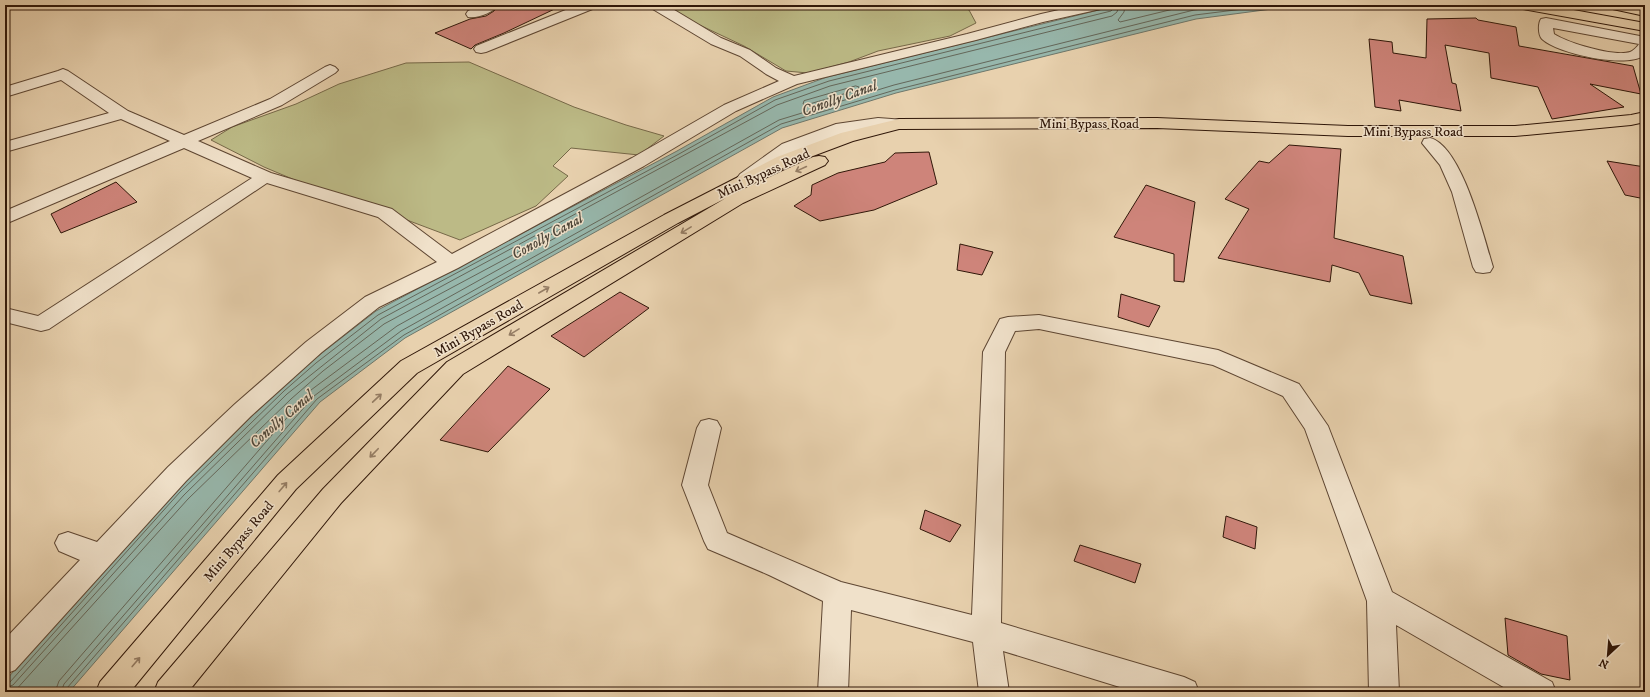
<svg xmlns="http://www.w3.org/2000/svg" width="1650" height="697" font-family="'IM FELL DW Pica',serif">
  <rect width="100%" height="100%" fill="#e8d1ae"/>
  <filter id="stains"><feTurbulence type="fractalNoise" baseFrequency=".005" numOctaves="4"/><feColorMatrix values="0 0 0 0 .2 0 0 0 0 .09 0 0 0 0 .02 0 0 0 .5 -.17"/></filter>
  <radialGradient id="worn" r=".72"><stop offset=".6" stop-color="#630" stop-opacity="0"/><stop offset="1" stop-color="#630" stop-opacity=".3"/></radialGradient>
  <path fill="#bcba86" stroke="#766848" d="M666,5H960L969,10L976,23L950,36L878,51L849,62L808,73L786,71L744,46L689,20Z
    M469,62L574,107L626,125L664,136L639,155L571,148L553,166L568,176L536,206L460,240L383,211L309,186L264,167L211,140L232,127L296,104L339,84L406,63Z"/>
  <path fill="#97b7ac" stroke="#6e776b" d="M1119,5H1302L1196,19L896,93L782,128L405,338L320,402L69,692H5V681L177,489L281,388L313,360L376,311L677,151L773,97L827,77Z"/>
  <g fill="none" stroke-linecap="round" stroke-linejoin="round">
    <path stroke="#64675a" stroke-width="1" d="M1125,5L1124,12L1118,20L1120,22L1190,5
      M856,86L859,87L857,90L806,105L803,104L804,101Z
      M5,683L10,682L180,492L284,391L316,363L378,315L679,154L775,100L829,81L1111,11L1114,8V5
      M5,688L13,685L184,495L287,394L381,319L777,105L830,86L1112,16L1117,12L1119,5
      M14,692L188,499L291,399L323,371L384,324L580,219L583,220L582,223L397,326L311,390L59,681L55,692
      M61,692L64,684L314,396L401,331L779,120L894,85L1194,10L1236,5
      M66,692L67,688L317,399L404,335L781,124L895,90L1195,15L1275,5"/>
  </g>
  <path fill="#ce847a" stroke="#301709" d="M500,5H563L504,33L475,45L471,49L435,33L470,19L486,16L494,11Z
    M1476,18L1478,20L1516,27L1519,46L1633,66L1641,94L1590,84L1624,107L1552,119L1538,87L1491,78L1489,53L1445,45L1452,83L1456,84L1461,111L1399,100L1401,111L1375,107L1369,39L1392,42L1393,53L1426,58L1427,19Z
    M1289,145L1341,149L1334,238L1403,256L1412,304L1370,295L1359,273L1332,265L1330,282L1218,258L1249,209L1225,199L1259,161L1269,163Z
    M929,152L937,184L874,210L820,221L794,206L811,195L812,185L838,173L885,162L895,153Z
    M1607,161L1645,167V199L1625,195Z
    M116,182L137,202L61,233L51,214Z
    M1146,185L1195,202L1184,282L1174,281V254L1114,237Z
    M960,244L993,252L982,275L957,270Z
    M620,292L649,308L584,357L551,336Z
    M1121,294L1160,306L1149,327L1118,317Z
    M508,366L550,389L488,452L440,440Z
    M925,510L961,525L950,542L920,529Z
    M1226,516L1257,527L1255,549L1223,537Z
    M1080,545L1141,564L1135,583L1074,561Z
    M1505,618L1567,636L1570,680L1541,674L1508,655Z"/>
  <g fill="none" stroke-linecap="round" stroke-linejoin="round">
    <defs>
      <path id="minor" d="M481,5H499C494,12 477,19 468,17L466,14L468,11Z
        M578,5H597L595,8L486,52L481,53L476,52L474,49L476,46Z
        M649,5H666L721,38L750,50L776,68L794,76L967,34L1041,14L1081,5H1107L1105,8L1043,22L976,40L797,84L736,111L644,166L458,268L379,307L322,352L251,416L186,481L15,670L5,674V639L80,560L59,551L55,543L59,535L68,532L97,542L168,467L235,404L306,342L365,297L437,262L378,217L267,183L49,329L41,331L5,322V308L38,316L252,178L184,148L5,224V211L170,141L121,119L5,152V142L109,113L61,80L5,97V87L58,71L63,69L68,71L128,111L184,135L270,99L325,67L330,65L335,67L338,70L335,73L282,105L198,141L271,173L392,209L452,254L632,158L724,105L779,81L766,74L740,56L711,44L651,8Z
        M1546,18L1645,37V55C1627,69 1558,54 1542,39C1538,35 1538,23 1541,19ZM1553,28L1639,44C1637,47 1633,51 1630,52C1614,57 1568,43 1554,34Z
        M878,118L905,120L907,124L905,128L899,129L878,128L845,133L794,152L752,182L746,183L740,182L737,178L740,174L782,144L836,124Z
        M1430,138C1462,146 1484,238 1493,267L1490,272L1483,273L1476,272L1473,267L1452,192L1440,165L1422,143L1424,139Z
        M1039,315L1218,350L1299,384L1328,426L1392,592L1552,682L1556,692H1512L1396,625L1399,692H1369L1367,601L1305,429L1283,396L1213,365L1039,329L1015,331L1005,352L1001,623L1184,677L1195,682L1199,692H1136L1003,651L1009,692H979L973,642L851,610L848,692H818L823,601L769,575L708,549L704,541L682,485L697,428L701,421L709,419L717,421L721,428L708,485L727,533L841,582L972,615L983,352L1000,319L1008,317Z"/>
      <path id="major" d="M1516,5H1546L1645,23V31L1523,9L1518,8Z
        M1606,5H1632L1645,8V16L1608,8Z
        M1645,112V122L1631,125L1515,136H1348L1157,128L899,129L853,141L789,165L735,193L813,157L819,156L825,157L828,161L825,165L743,203L463,374L341,503L188,692H154L158,682L323,489L447,362L726,198L678,223L417,373L296,489L130,692H96L100,682L278,475L401,361L664,215L777,157L841,133L899,119L1157,118L1348,126H1515L1631,115Z"/>
    </defs>
    <use href="#minor" stroke="#5e4632" stroke-width="2"/>
    <use href="#major" stroke="#301709" stroke-width="2"/>
    <use href="#minor" fill="#f0e1ca" fill-rule="evenodd"/>
    <use href="#major" fill="#e8d1ae" fill-rule="evenodd"/>
  </g>
  <defs><path id="oneway-shaft" d="M-6 0H5M1.5-3L5.5 0L1.5 3" fill="none" stroke-width="1.6" stroke-linecap="round" stroke-linejoin="round"/></defs>
  <g stroke="#957d64">
    <use href="#oneway-shaft" transform="translate(801 169) rotate(155)"/>
    <use href="#oneway-shaft" transform="translate(686 230) rotate(149)"/>
    <use href="#oneway-shaft" transform="translate(544 290) rotate(-30)"/>
    <use href="#oneway-shaft" transform="translate(514 332) rotate(148)"/>
    <use href="#oneway-shaft" transform="translate(377 398) rotate(-43)"/>
    <use href="#oneway-shaft" transform="translate(374 453) rotate(134)"/>
    <use href="#oneway-shaft" transform="translate(283 487) rotate(-50)"/>
    <use href="#oneway-shaft" transform="translate(136 662) rotate(-50)"/>
  </g>
  <g text-anchor="middle" stroke-width="3" stroke-linejoin="round" paint-order="stroke">
    <g font-size="14" fill="#301709" stroke="#f0e1ca">
      <text x="1089" y="128">Mini Bypass Road</text>
      <text x="1413" y="136">Mini Bypass Road</text>
      <text transform="translate(763 173) rotate(-25)" y="5">Mini Bypass Road</text>
      <text transform="translate(478 328) rotate(-30)" y="5">Mini Bypass Road</text>
      <text transform="translate(238 541) rotate(-50)" y="5">Mini Bypass Road</text>
    </g>
    <g font-size="15" font-style="italic" fill="#4f473a" stroke="#f0e1ca">
      <text transform="translate(839 98) rotate(-20)" y="5">Conolly Canal</text>
      <text transform="translate(547 236) rotate(-29)" y="5">Conolly Canal</text>
      <text transform="translate(281 419) rotate(-41)" y="5">Conolly Canal</text>
    </g>
  </g>
  <rect width="1650" height="697" fill="none" stroke="#e8d1ae" stroke-width="20"/>
  <rect x="6" y="6" width="1638" height="685" fill="none" stroke="#301709" stroke-width="2"/>
  <rect x="10" y="10" width="1630" height="677" fill="none" stroke="#301709"/>
  <g transform="translate(1608 655) rotate(206)" stroke="#f0e1ca" stroke-width="3" paint-order="stroke">
  <path d="M0-3L7 15L0 10L-7 15Z" fill="#301709"/>
  <text y="-6" font-size="11" font-weight="bold" text-anchor="middle" fill="#301709">N</text>
  </g>
  <rect width="100%" height="100%" filter="url(#stains)"/>
  <rect width="100%" height="100%" fill="url(#worn)"/>
</svg>
